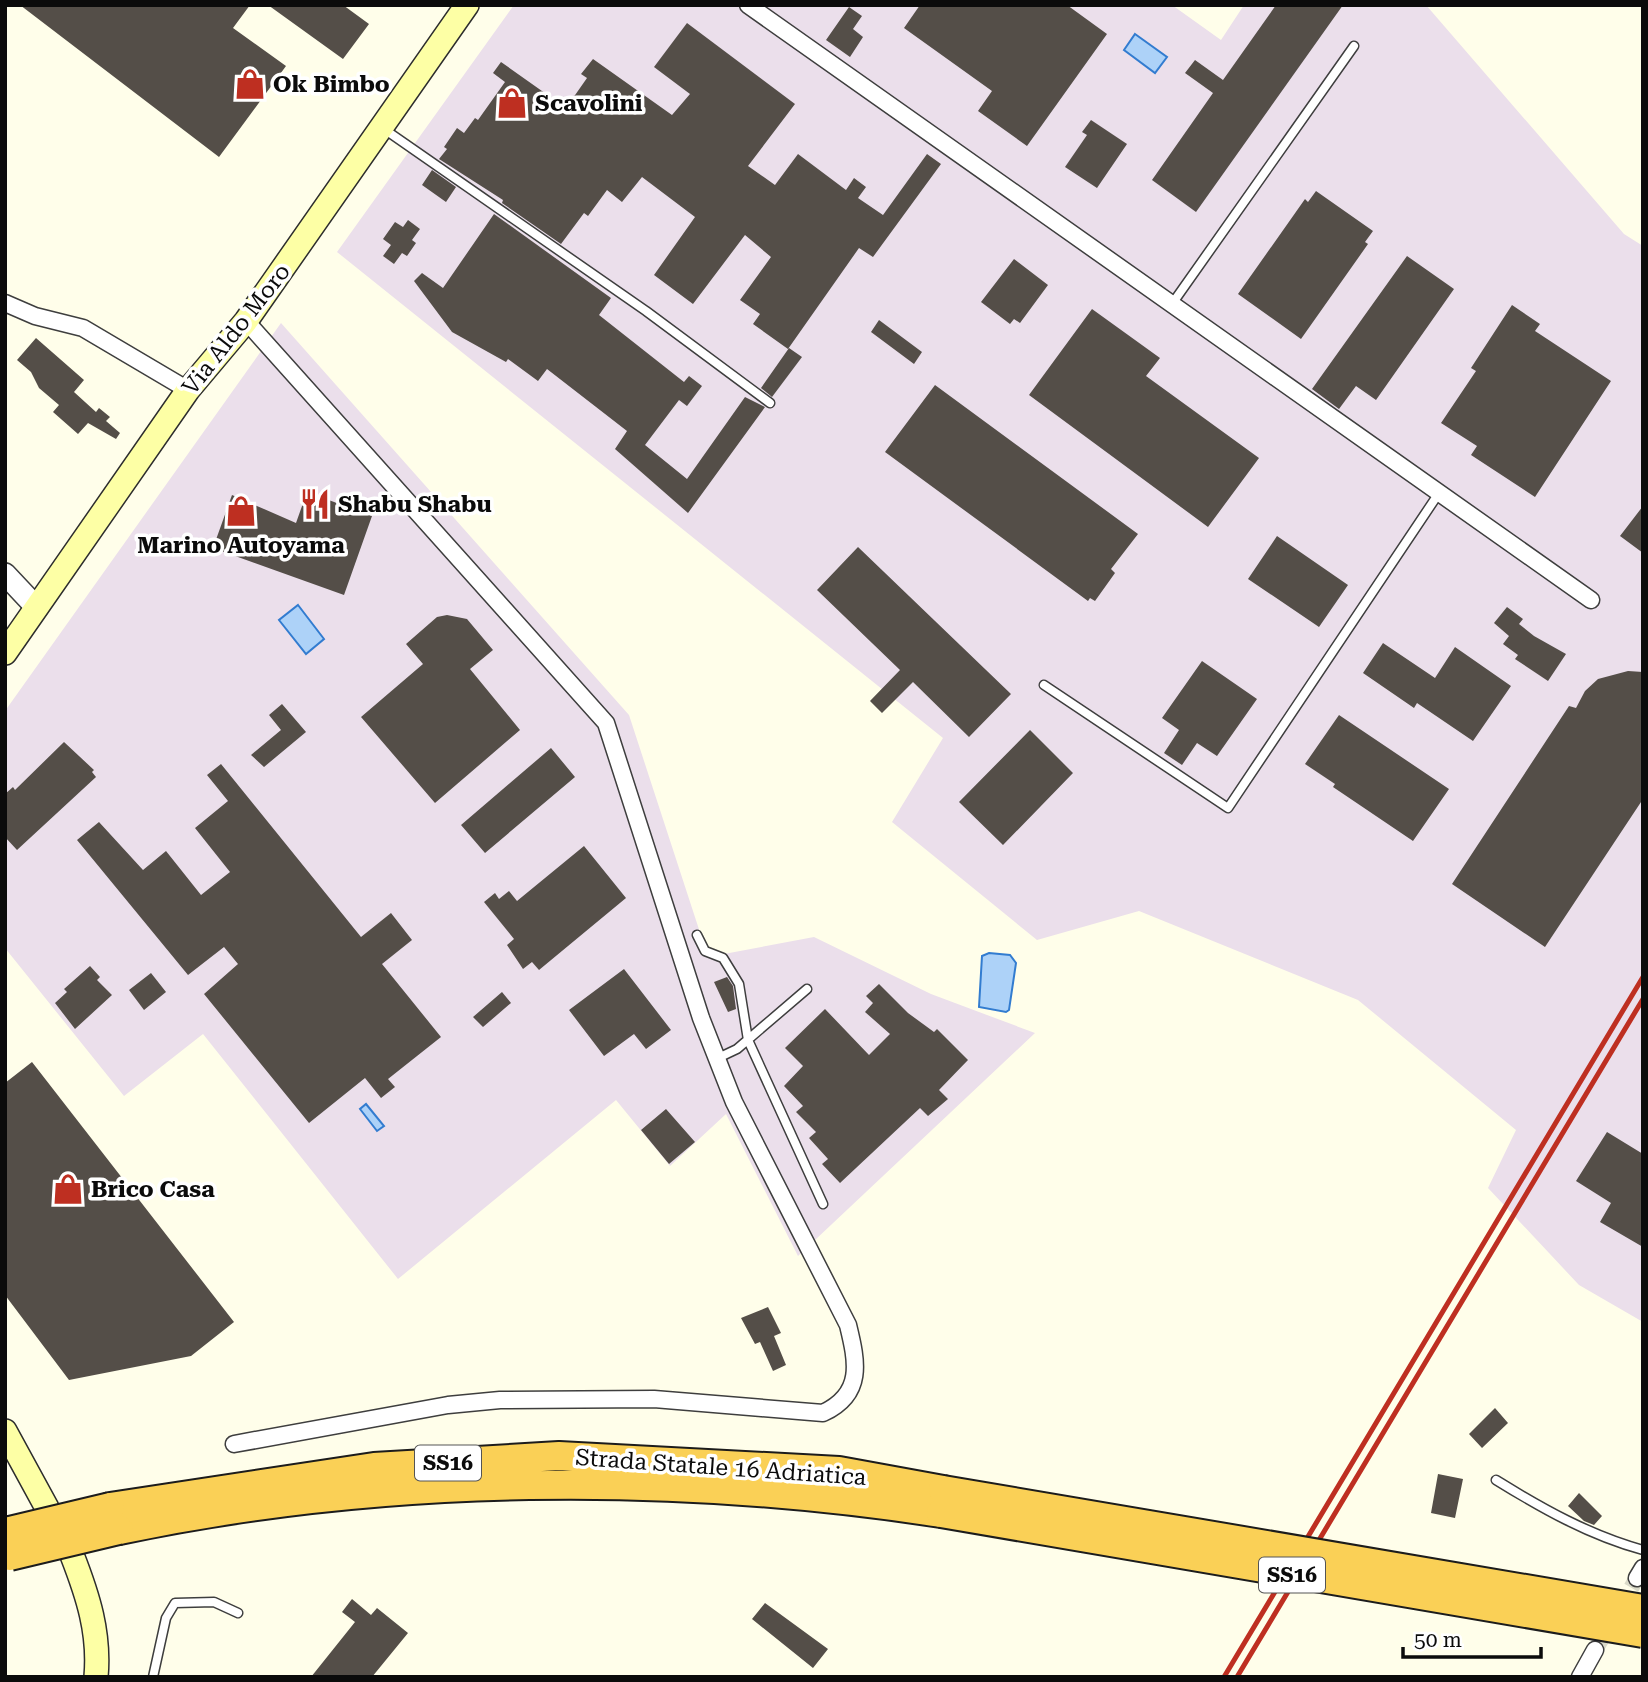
<svg xmlns="http://www.w3.org/2000/svg" width="1648" height="1682" font-family="'Roboto Serif',serif">
  <rect width="100%" height="100%" fill="#fffeea"/>
  <path fill="#ebdfeb" d="M514,5H1172L1221,40L1244,5H1426L1624,234L1643,246V1322L1579,1285L1488,1188L1516,1130L1358,1000L1139,911L1037,940L892,822L943,738L337,252Z
    M281,323L629,715L708,957L814,937L931,994L1035,1033L798,1256L726,1114L670,1166L616,1100L398,1279L203,1034L124,1096L5,948V711Z"/>
  <path fill="#add2f8" stroke="#327cd0" stroke-width="2" d="M1135,34L1167,57L1155,73L1124,50Z
    M298,605L324,639L306,654L279,620Z
    M989,953L1010,955L1016,963L1009,1010L1006,1012L979,1007L982,956Z
    M366,1104L384,1126L377,1131L360,1109Z"/>
  <path fill="#544e48" d="M20,5H250L233,28L286,66L219,157Z
    M268,5H343L369,24L343,59Z
    M920,5H1067L1107,34L1027,146L978,111L992,91L904,28Z
    M1276,5H1343L1196,212L1152,180L1213,93L1185,73L1195,60L1223,80Z
    M849,7L862,16L853,29L863,37L850,57L826,40Z
    M687,23L795,104L748,166L775,185L798,154L846,190L854,178L866,187L858,198L883,215L927,154L941,164L873,257L859,248L788,349L753,324L760,314L740,300L771,257L745,235L693,304L654,275L695,217L642,177L622,202L607,190L588,216L584,213L561,244L502,203L503,200L439,159L447,149L444,147L457,128L464,133L475,118L478,120L505,82L493,73L501,62L566,108L587,78L581,74L593,59L672,115L690,94L654,67Z
    M1091,120L1127,144L1097,188L1065,167L1087,135L1082,132Z
    M432,170L456,187L446,202L422,185Z
    M1316,191L1373,231L1365,242L1368,244L1301,339L1238,294L1305,199L1308,202Z
    M494,214L611,298L599,315L684,382L689,376L702,386L687,406L679,400L645,445L687,479L745,397L765,407L688,513L615,449L627,431L547,369L538,381L508,359L506,362L452,332L414,281L422,273L443,288Z
    M408,220L420,229L412,240L416,243L407,256L402,253L394,264L383,256L391,245L383,239L395,222L403,227Z
    M1407,256L1454,289L1376,400L1356,386L1339,409L1312,389Z
    M1014,259L1048,285L1020,323L1014,319L1010,324L981,302Z
    M1512,305L1540,324L1535,331L1611,381L1535,497L1471,455L1477,446L1441,423L1476,371L1471,368Z
    M1092,309L1160,358L1146,376L1259,458L1208,527L1029,395Z
    M879,320L922,352L914,364L871,332Z
    M36,338L84,380L74,392L96,412L99,408L110,417L106,421L120,433L116,439L88,423L78,434L53,412L59,405L39,388L31,372L17,360Z
    M789,348L802,357L772,397L761,388Z
    M935,385L1138,534L1111,569L1115,573L1095,601L1090,598L1088,601L885,452Z
    M307,492L372,516L344,595L213,548L232,495L296,523Z
    M1643,506V553L1620,536Z
    M1277,536L1348,585L1319,627L1248,579Z
    M858,547L1011,694L969,737L913,682L882,713L870,701L900,670L817,590Z
    M1507,607L1523,619L1519,624L1534,636L1566,654L1548,681L1515,659L1518,655L1503,644L1509,636L1494,623Z
    M447,615L467,619L493,650L470,669L520,730L435,803L361,717L423,664L406,644L437,617Z
    M1383,643L1435,678L1455,647L1511,686L1473,741L1417,703L1414,708L1363,673Z
    M1202,661L1257,699L1217,756L1197,743L1182,765L1164,753L1179,730L1162,718Z
    M1628,671L1643,672V799L1545,947L1452,884L1569,706L1576,708L1585,691L1598,679Z
    M282,704L306,732L264,767L251,755L281,730L269,715Z
    M1339,715L1449,789L1413,841L1333,787L1335,784L1305,764Z
    M1030,730L1073,773L1003,845L959,802Z
    M64,742L94,770L92,772L96,777L17,850L5,837V794L13,787L15,790Z
    M551,748L575,777L485,853L461,825Z
    M221,764L361,937L391,913L412,940L382,964L441,1037L388,1079L395,1087L381,1098L365,1078L309,1123L204,994L238,964L224,947L188,975L77,840L99,822L143,870L166,851L201,895L230,872L195,828L228,801L207,775Z
    M584,846L626,898L539,970L532,962L523,969L507,945L514,939L484,902L495,893L499,899L509,891L517,901Z
    M90,966L100,977L97,980L112,995L75,1029L55,1003L67,992L64,989Z
    M624,969L671,1030L646,1049L634,1034L604,1056L569,1010Z
    M151,973L166,992L144,1010L129,990Z
    M727,977L733,986L736,1009L728,1012L714,982Z
    M879,984L908,1013L934,1032L937,1029L968,1060L939,1090L948,1099L928,1116L920,1108L840,1183L822,1164L828,1159L809,1138L816,1132L796,1112L803,1106L784,1086L803,1066L785,1048L825,1009L869,1055L890,1034L865,1012L873,1003L866,996Z
    M502,992L511,1003L483,1027L473,1017Z
    M32,1062L234,1322L191,1356L69,1380L5,1295V1083Z
    M666,1109L695,1142L669,1164L641,1130Z
    M1607,1132L1643,1154V1247L1600,1222L1611,1203L1576,1181Z
    M768,1307L781,1333L774,1336L786,1365L773,1371L760,1342L755,1344L741,1318Z
    M1495,1408L1508,1423L1482,1448L1469,1434Z
    M1438,1474L1463,1479L1455,1518L1431,1513Z
    M1579,1493L1602,1516L1594,1525L1584,1521L1568,1506Z
    M352,1599L371,1615L377,1608L408,1633L372,1677H311L355,1622L342,1612Z
    M765,1603L828,1649L813,1668L752,1619Z"/>
  <g fill="none" stroke-linecap="round" stroke-linejoin="round">
    <path stroke="#dadac9" stroke-width="16" stroke-dasharray="16 8" stroke-linecap="butt" d="M1595,1650L1637,1578"/>
    <defs>
      <path id="service" d="M384,129L646,311L770,403
        M1172,304L1354,46
        M1044,685L1228,808L1439,493
        M697,935L705,951L723,958L739,984L748,1040L823,1204
        M718,1058L737,1049L807,989
        M1496,1480C1543,1509 1589,1535 1643,1550
        M153,1677L166,1618L175,1603L214,1602L238,1613"/>
      <path id="minor" d="M748,5L1591,600
        M5,303L35,316L83,328L188,390
        M234,1444L448,1405L500,1400L654,1399L823,1413C864,1394 857,1362 848,1325L734,1102L701,1018L606,723L246,321
        M1637,1578L1643,1568
        M1580,1677L1595,1650"/>
      <path id="tertiary" d="M5,574L37,608"/>
      <path id="secondary" d="M5,653L188,390L246,321L467,5
        M5,1431L47,1508
        M72,1555C88,1596 100,1633 96,1677"/>
      <path id="trunk" d="M110,1507L374,1467L559,1456L839,1471L943,1490
        M119,1530C386,1474 672,1472 941,1513"/>
    </defs>
    <use href="#service" stroke="#3e3e3e" stroke-width="11"/>
    <use href="#minor" stroke="#3e3e3e" stroke-width="19"/>
    <use href="#tertiary" stroke="#3e3e3e" stroke-width="24"/>
    <use href="#secondary" stroke="#2d2d2d" stroke-width="26"/>
    <use href="#trunk" stroke="#1c1c1c" stroke-width="32"/>
    <use href="#service" stroke="#fff" stroke-width="8"/>
    <use href="#minor" stroke="#fff" stroke-width="16"/>
    <use href="#tertiary" stroke="#fff" stroke-width="21"/>
    <use href="#secondary" stroke="#fdffa5" stroke-width="23"/>
    <use href="#trunk" stroke="#fad056" stroke-width="28"/>
    <path stroke="#be2f21" stroke-width="5" d="M1224,1677L1643,977
      M1237,1677L1643,999"/>
    <defs>
      <path id="trunk-bridge" d="M943,1490L1643,1609
        M941,1513L1643,1633
        M5,1532L110,1507
        M10,1556L119,1530"/>
    </defs>
    <use href="#trunk-bridge" stroke="#1c1c1c" stroke-width="32" stroke-linecap="butt"/>
    <use href="#trunk-bridge" stroke="#fad056" stroke-width="28"/>
  </g>
  <defs>
    <symbol id="shop-bare" viewBox="-9 -9 18 18"><path d="M-5-2.5h2.3a2.7 3.5 0 0 1 5.4 0H5L5.5 6h-11ZM-1.5-2.5h3a1.5 2.3 0 0 0-3 0Z" fill="#be2f21" stroke="#fff" stroke-width="2.5" paint-order="stroke"/></symbol>
    <symbol id="restaurant-bare" viewBox="-9 -9 18 18"><path d="M-5-6h1v4h1v-4h1v4h1v-4h1v5L-1.5 .5V6h-2V.5L-5-1ZM5-6V6H3V1.5H1.5Q1.5-4 5-6Z" fill="#be2f21" stroke="#fff" stroke-width="2.5" paint-order="stroke"/></symbol>
  </defs>
  <g fill-rule="evenodd">
    <use href="#shop-bare" x="228" y="62" width="44" height="44"/>
    <use href="#shop-bare" x="490" y="81" width="44" height="44"/>
    <use href="#restaurant-bare" x="293" y="482" width="44" height="44"/>
    <use href="#shop-bare" x="219" y="489" width="44" height="44"/>
    <use href="#shop-bare" x="46" y="1167" width="44" height="44"/>
  </g>
  <g text-anchor="middle" stroke-width="7" stroke-linejoin="round" paint-order="stroke">
    <g fill="#fff" stroke="#545454" stroke-width="2">
      <rect x="415" y="1445.5" width="66" height="35" rx="5"/>
      <rect x="1259" y="1557.5" width="66" height="35" rx="5"/>
    </g>
    <g font-size="21" font-weight="bold" fill="#0b0b0b">
      <text x="448" y="1470">SS16</text>
      <text x="1292" y="1582">SS16</text>
    </g>
    <g font-size="23" font-weight="bold" fill="#0b0b0b" stroke="#fff" text-anchor="start">
      <text x="273" y="92">Ok Bimbo</text>
      <text x="535" y="111">Scavolini</text>
      <text x="338" y="512">Shabu Shabu</text>
      <text x="241" y="553" text-anchor="middle">Marino Autoyama</text>
      <text x="91" y="1197">Brico Casa</text>
    </g>
    <g font-size="23" fill="#0b0b0b" stroke="#fff">
      <text transform="translate(236 329) rotate(-52)" y="8">Via Aldo Moro</text>
      <text transform="translate(721 1467) rotate(4)" y="8">Strada Statale 16 Adriatica</text>
    </g>
  </g>
  <rect width="1648" height="1682" fill="none" stroke="#0b0b0b" stroke-width="14"/>
  <path d="M1403 1647v10h138v-10" fill="none" stroke="#0b0b0b" stroke-width="3.5"/>
  <text x="1414" y="1647" font-size="21" fill="#0b0b0b" stroke="#ffffff" stroke-width="5" paint-order="stroke">50 m</text>
</svg>
